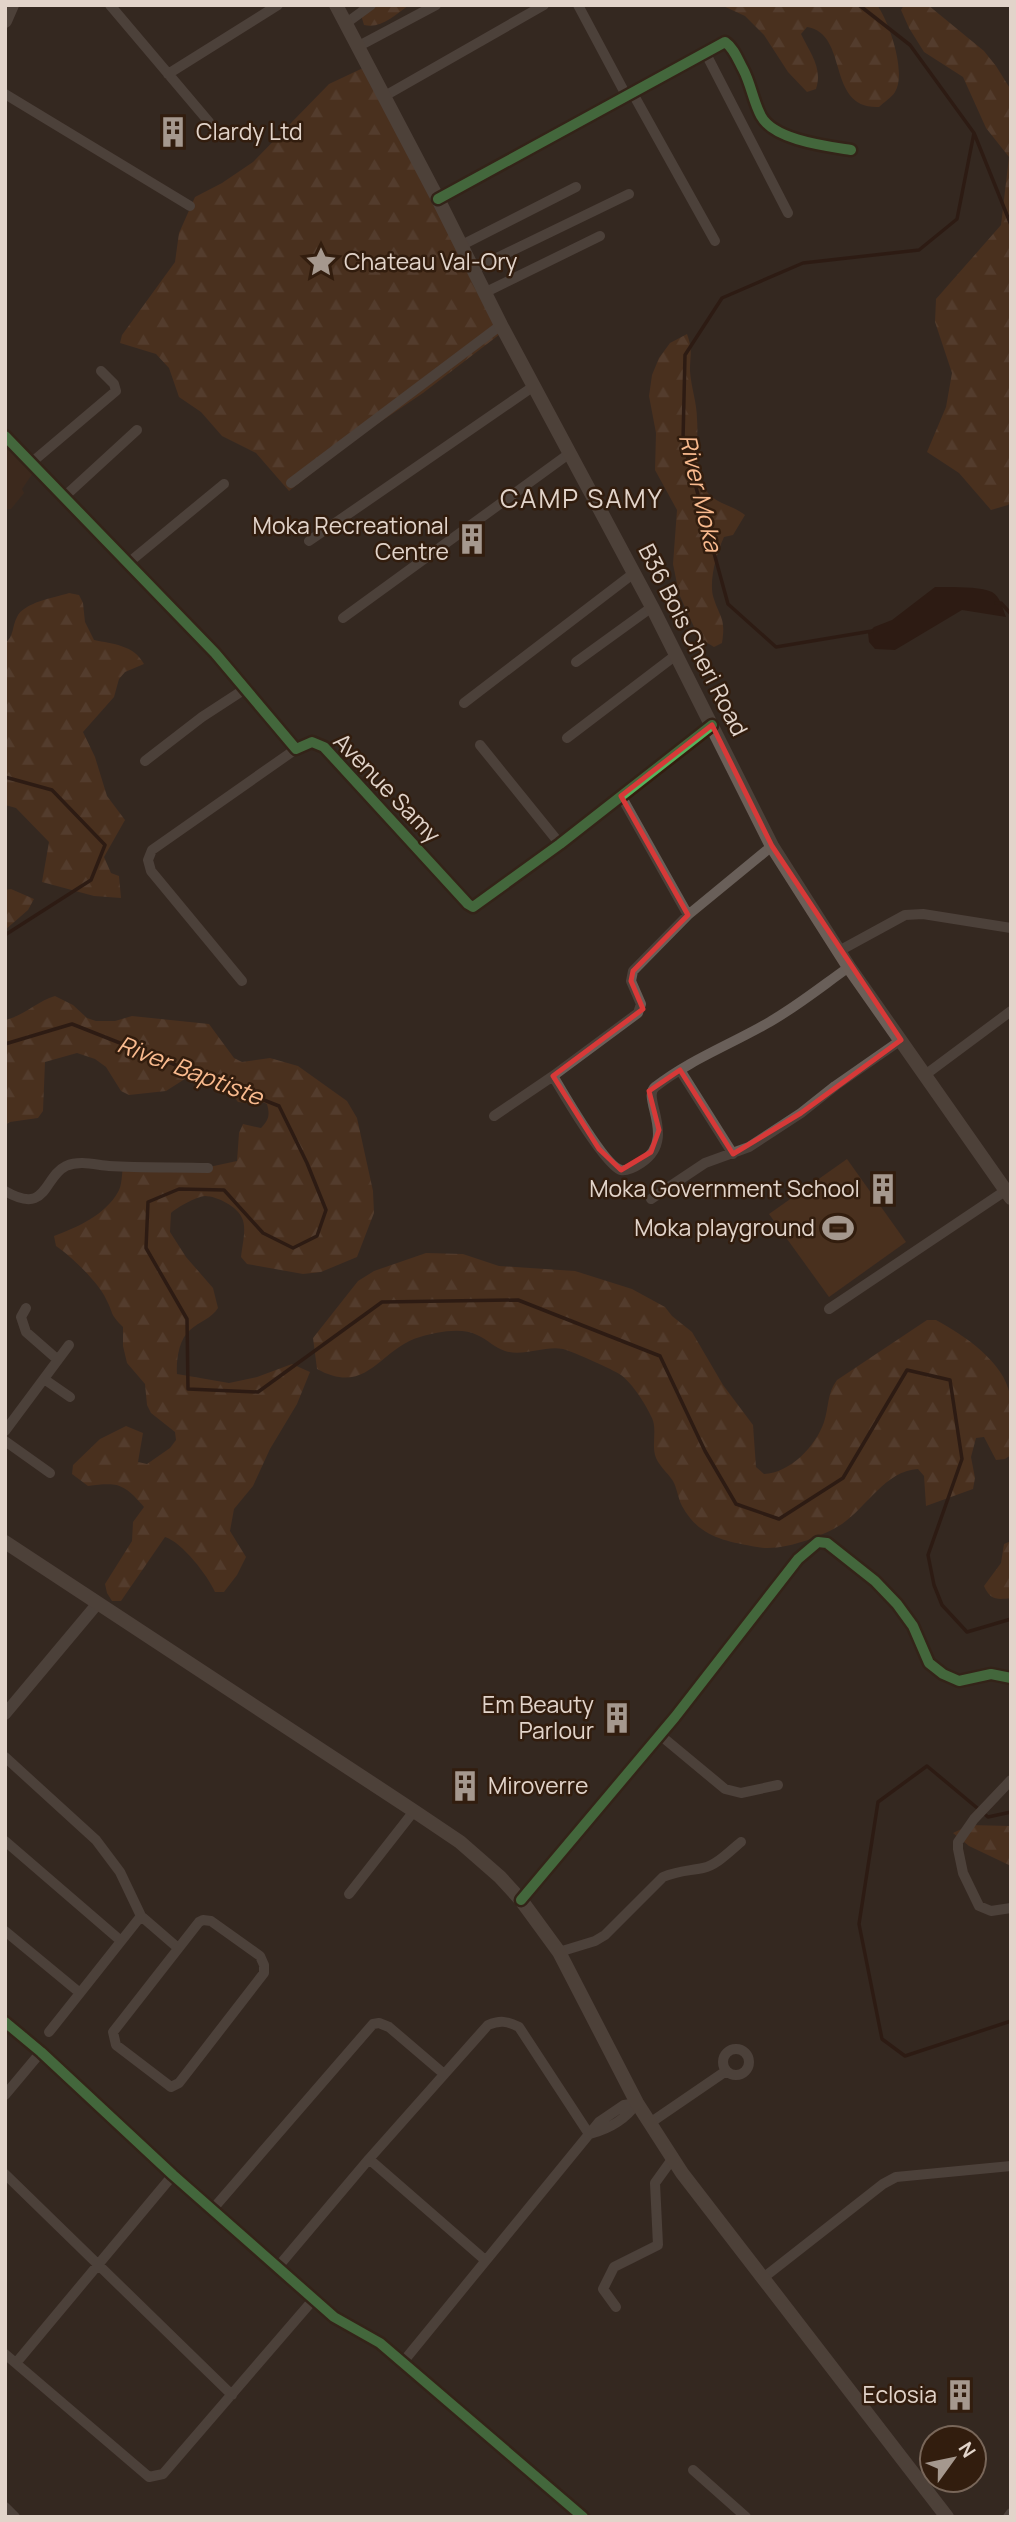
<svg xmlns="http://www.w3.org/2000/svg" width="1016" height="2522" font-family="Manrope,sans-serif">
  <defs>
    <pattern id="forest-firs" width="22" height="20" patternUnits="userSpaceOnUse" patternTransform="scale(1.75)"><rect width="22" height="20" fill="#623a1c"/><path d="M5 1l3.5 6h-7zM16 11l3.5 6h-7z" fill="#78563c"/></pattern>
  </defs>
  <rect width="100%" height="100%" fill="#342820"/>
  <path fill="#452c1a" d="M5,444L33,473L22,489L24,493L11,509H5Z"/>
  <path fill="url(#forest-firs)" d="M358,5H409C395,15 381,29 364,25Z
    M721,5H877C889,21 907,73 895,92C892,97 884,102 879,107C825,109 850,34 807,27L801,34C810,53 823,68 816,89L807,92L788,72L764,35L745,16Z
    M904,5H928L984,51L996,66L1011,90V502L1008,505L991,510L959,473L927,452L946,407L952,373L935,322L936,299L1001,225L1009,157L986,128L963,77L924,52L909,28L901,10Z
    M363,68L504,331L423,393L361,435L289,491L256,453L222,436L201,412L179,397L169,368L156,354L120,343L122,335L175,262L179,233L195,197L222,183L253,162L329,84Z
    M687,334C693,351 690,354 690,371C691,387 697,403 697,419C699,443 692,472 708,493C717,504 734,506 745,515L733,535L724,537C717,552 709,579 713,596C720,619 726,617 722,643L714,647L699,638L679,594L673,564L677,510L655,470L656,433L649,396L652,375L659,358L670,343Z
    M69,593L79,595L83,603L85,622L94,640C113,644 134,645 144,664L125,672L119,679L114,697L83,732L95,757L107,796L125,820L104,857L111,873L119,876L121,898L94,896L42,882L49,842L16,808L5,805V643C14,637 12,626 17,617C24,602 54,598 69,593Z
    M11,889L34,899L28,910L5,930V890Z
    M55,996L73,1005L87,1018L96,1021H115L132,1016L209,1024L234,1058L242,1062L270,1058L298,1066L347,1101L357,1118L373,1191L374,1213L357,1257L321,1272L303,1274L247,1264L241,1257C242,1246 247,1228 242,1218C238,1207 217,1196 205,1196C195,1197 178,1207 171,1213L170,1232L186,1257L213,1288L218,1308C211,1319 200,1321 190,1330C179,1339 176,1360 177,1374L229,1383L257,1377L292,1364L310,1372L297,1404L270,1449L253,1486L234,1509L230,1531L246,1557L237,1575L224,1592H215C208,1576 182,1542 165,1537L121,1601H112L107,1593L105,1584L132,1541L133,1522L144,1507C124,1484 119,1482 88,1486L72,1474L73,1465L100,1439L126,1426L143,1433L138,1462L147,1464L170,1448L176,1440L175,1432L151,1413L147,1405L145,1384L127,1363L123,1346V1327C109,1313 114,1314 106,1299C99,1283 71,1256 56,1246L54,1236C78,1227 105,1215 118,1192C122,1186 122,1173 123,1165L209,1167L237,1161L239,1133L243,1124L261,1128C269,1120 270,1115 267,1104L256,1099L248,1103L238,1102L215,1074L188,1077L166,1091L129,1095L121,1091L106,1067L95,1059L77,1053L45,1062L43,1111L38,1118L10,1122L5,1125V1020C24,1016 37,1001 55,996Z
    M426,1253L463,1254L499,1266L575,1271L632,1289L665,1307L672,1316L692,1332L723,1385L753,1425L756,1467L764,1474C790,1473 816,1446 824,1422C829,1407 827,1393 837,1380L927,1320H936C964,1335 1004,1362 1010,1395C1014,1414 1011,1436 1011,1455L1005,1459L996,1460L984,1437L976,1438L971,1457L975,1478L973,1489L926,1506L924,1476L918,1469C885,1471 867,1507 842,1524C822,1537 781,1552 757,1547C724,1541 699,1537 682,1506C678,1498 677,1488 673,1481C668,1473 657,1464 655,1455C652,1443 657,1429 652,1418C646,1405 633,1384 621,1375C612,1369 574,1352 563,1349C545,1345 524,1357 505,1351C495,1348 487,1339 477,1335C462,1327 436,1332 420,1337C380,1348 368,1397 317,1369L313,1338L358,1281L374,1271Z
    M1011,1541V1598C997,1600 990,1600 984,1586L1001,1563L1004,1544Z
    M970,1825L1011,1826V1866L969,1846L953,1833Z"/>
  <path fill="#623a1c" d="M847,1159L906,1242L829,1297L769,1214Z"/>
  <path fill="#240d03" d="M935,587C950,587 979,586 992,592C1000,596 1003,609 1006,617L962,610L895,650L875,649L869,642L868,633L874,627L892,620Z"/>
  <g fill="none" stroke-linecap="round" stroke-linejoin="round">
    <path stroke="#240d03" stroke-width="3.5" d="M859,5L910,45L974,133L957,219L919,250L803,263L722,298L685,355L683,440L728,604L776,647L872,631
      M974,133L1011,225
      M996,603H1001L1011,614
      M5,777L52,790L105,845L91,880L5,935
      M5,1044L72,1024L279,1106L307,1163L326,1210L317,1236L293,1248L263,1233L224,1190L179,1189L148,1202L146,1248L187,1319L188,1389L258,1392L382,1302L518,1300L660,1356L705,1451L736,1504L779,1519L843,1478L907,1370L950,1380L962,1459L928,1555L934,1585L942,1605L967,1632L1011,1619
      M1011,1812L988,1817L927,1766L878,1802L859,1924L882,2039L905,2056L1011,2021"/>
    <path stroke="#695f59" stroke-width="10" d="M110,5L209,122
      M578,5L626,95
      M345,24L371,5
      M357,47L436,5
      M705,52L788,213
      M168,74L278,5
      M632,92L715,241
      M5,94L190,206
      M383,97L544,5
      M438,199L725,42C734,48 738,60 743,69C751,84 753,101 761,116C774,140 826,146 851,150
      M462,245L576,187
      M474,269L629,194
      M486,292L600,236
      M5,436L215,653L296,749L312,742L324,747L468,904L473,907L560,844L712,725
      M31,463L116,391L114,384L101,371
      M291,483L501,325
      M64,497L137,430
      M309,541L534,386
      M127,564L224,484
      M343,618L570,453
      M576,662L652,607
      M464,703L634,573
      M567,738L676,655
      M480,745L560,844
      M145,761L202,717L245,689
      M621,796L688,915
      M839,951L905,915L923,914L1011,928
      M242,981L151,871L148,860L152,850L296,749
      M680,1070L733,1154
      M925,1075L1011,1011
      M553,1076C563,1093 606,1167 621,1170C628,1171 635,1167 641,1163C678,1139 641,1098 655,1087C688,1061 729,1045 766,1024C795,1008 822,986 849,967
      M494,1116L553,1076L638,1013L641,1004L631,981L633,971L688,915L772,846
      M5,1191C48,1216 43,1177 66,1166C80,1160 96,1165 109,1166C142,1168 175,1167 208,1168
      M651,1199L705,1163L749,1147L801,1113L835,1086L901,1040
      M26,1308L21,1317L26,1332L58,1360
      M829,1309L1005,1191
      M44,1379L70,1397
      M5,1431L69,1345
      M5,1441L50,1473
      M660,1735L725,1789L741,1793L778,1785
      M5,1757L96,1840L120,1872L141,1916L178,1948
      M1011,1780L974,1819L958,1842V1849L963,1873L979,1906L991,1911L1011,1908
      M5,1841L121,1941
      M349,1894L414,1811
      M521,1900L675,1717L798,1559L818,1542L827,1543L875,1581L897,1604L913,1626L929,1663L943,1674L959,1681L991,1674L1011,1678
      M203,1920L211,1921L260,1956L264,1965V1973L179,2083L171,2087L116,2045L113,2032L199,1922Z
      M5,1931L80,1993L141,1916
      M559,1952L595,1941L605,1935L663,1877C677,1871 688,1871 703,1868C717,1865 730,1851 741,1842
      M5,2022L41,2052L173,2175L334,2317L380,2343L583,2517
      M49,2032L80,1993
      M723 2062a13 13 0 1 1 26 0a13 13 0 1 1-26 0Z
      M5,2095L41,2052
      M650,2123L726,2071
      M590,2134C609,2129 626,2119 637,2103
      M369,2159L485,2260
      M5,2174L232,2395
      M212,2210L373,2024L379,2023L389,2027L444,2074
      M277,2268L369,2159L488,2025C500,2020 507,2021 519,2027L589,2134
      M763,2278L883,2184L896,2177L1011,2166
      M616,2307L603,2289L614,2267L658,2245L655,2183L673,2158
      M5,2354L149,2477L163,2474L313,2300
      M403,2362L599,2122L624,2105L637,2103
      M16,2363L173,2175
      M693,2470L746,2517
      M5,2507L15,2517
      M1008,2517L1011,2513"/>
    <path stroke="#695f59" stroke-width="12" d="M5,1714L98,1603"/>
    <path stroke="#6b5f58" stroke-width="14" d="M336,5L438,199L501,325L652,607L772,846L849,967L1011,1198
      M5,21L12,5
      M5,1542L414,1811L460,1842L500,1877L521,1900L559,1952L637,2103L682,2173L947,2517"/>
    <defs>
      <path id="cycleway" d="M438,199L725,42C734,48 738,60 743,69C751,84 753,101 761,116C774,140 826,146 851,150
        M5,436L215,653L296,749L312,742L324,747L468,904L473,907L560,844L712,725
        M521,1900L675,1717L798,1559L818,1542L827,1543L875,1581L897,1604L913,1626L929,1663L943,1674L959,1681L991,1674L1011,1678
        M5,2022L41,2052L173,2175L334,2317L380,2343L583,2517"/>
    </defs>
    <use href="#cycleway" stroke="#321d0e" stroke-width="15"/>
    <use href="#cycleway" stroke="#56b35d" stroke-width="10"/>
  </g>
  <path d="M0 0H1016V2522H0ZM712,725L772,846L901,1040L801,1113L733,1154L680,1070L649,1091L659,1130L651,1152L621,1170L599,1149L553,1076L643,1009L631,981L633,971L688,915L621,796Z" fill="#342820" fill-opacity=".55" fill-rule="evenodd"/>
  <path fill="none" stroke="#d73938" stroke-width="5" stroke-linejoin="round" d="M712,725L772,846L901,1040L801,1113L733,1154L680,1070L649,1091L659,1130L651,1152L621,1170L599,1149L553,1076L643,1009L631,981L633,971L688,915L621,796Z"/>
  <defs>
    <symbol id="building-bare" viewBox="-9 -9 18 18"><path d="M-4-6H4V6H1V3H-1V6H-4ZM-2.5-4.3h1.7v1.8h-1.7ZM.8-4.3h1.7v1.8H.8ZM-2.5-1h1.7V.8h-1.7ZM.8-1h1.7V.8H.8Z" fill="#a5988e" stroke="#321d0e" stroke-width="2.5" paint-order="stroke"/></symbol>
    <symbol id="sight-bare" viewBox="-9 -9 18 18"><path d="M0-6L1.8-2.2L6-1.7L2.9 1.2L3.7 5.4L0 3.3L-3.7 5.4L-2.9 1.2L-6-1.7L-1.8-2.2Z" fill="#a5988e" stroke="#321d0e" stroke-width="2.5" paint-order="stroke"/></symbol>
    <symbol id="stadium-bare" viewBox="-9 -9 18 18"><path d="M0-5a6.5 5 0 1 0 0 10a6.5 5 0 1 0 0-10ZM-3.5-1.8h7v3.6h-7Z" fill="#a5988e" stroke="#321d0e" stroke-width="2.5" paint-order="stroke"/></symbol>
  </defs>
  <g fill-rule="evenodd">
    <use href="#building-bare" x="151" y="110" width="44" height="44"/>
    <use href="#sight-bare" x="299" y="240" width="44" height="44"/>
    <use href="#building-bare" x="450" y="517" width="44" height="44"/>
    <use href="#building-bare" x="861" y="1167" width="44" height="44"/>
    <use href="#stadium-bare" x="816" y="1206" width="44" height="44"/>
    <use href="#building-bare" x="595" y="1696" width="44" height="44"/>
    <use href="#building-bare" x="443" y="1764" width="44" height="44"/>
    <use href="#building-bare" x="938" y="2373" width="44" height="44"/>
  </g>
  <g text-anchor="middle" stroke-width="5" stroke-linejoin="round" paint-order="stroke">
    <g font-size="23" fill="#e2d4ca" stroke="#321d0e" text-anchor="end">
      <text x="196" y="140" text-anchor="start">Clardy Ltd</text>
      <text x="344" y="270" text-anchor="start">Chateau Val-Ory</text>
      <text x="449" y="534">Moka Recreational<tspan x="449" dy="26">Centre</tspan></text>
      <text x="860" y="1197">Moka Government School</text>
      <text x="815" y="1236">Moka playground</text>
      <text x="594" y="1713">Em Beauty<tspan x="594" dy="26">Parlour</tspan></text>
      <text x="488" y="1794" text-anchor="start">Miroverre</text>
      <text x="937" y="2403">Eclosia</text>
    </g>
    <g font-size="23" fill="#e2d4ca" stroke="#321d0e">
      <text transform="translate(693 640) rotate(63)" y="8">B36 Bois Cheri Road</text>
      <text transform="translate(387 788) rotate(46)" y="8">Avenue Samy</text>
    </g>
    <g font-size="24" font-style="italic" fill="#f9ba8e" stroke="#321d0e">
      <text transform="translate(700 493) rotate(77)" y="8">River Moka</text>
      <text transform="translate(190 1071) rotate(21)" y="8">River Baptiste</text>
    </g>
    <g font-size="26" letter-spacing="2" fill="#e2d4ca" stroke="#321d0e">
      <text x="582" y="508">CAMP SAMY</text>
    </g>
  </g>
  <rect width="1016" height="2522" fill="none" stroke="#e2d4ca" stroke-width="14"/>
  <g transform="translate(953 2459) rotate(57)"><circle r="33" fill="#321d0e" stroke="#786659" stroke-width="2"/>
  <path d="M0-5L12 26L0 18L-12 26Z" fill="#a5988e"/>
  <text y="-10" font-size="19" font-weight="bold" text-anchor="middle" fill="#e2d4ca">N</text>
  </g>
</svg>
